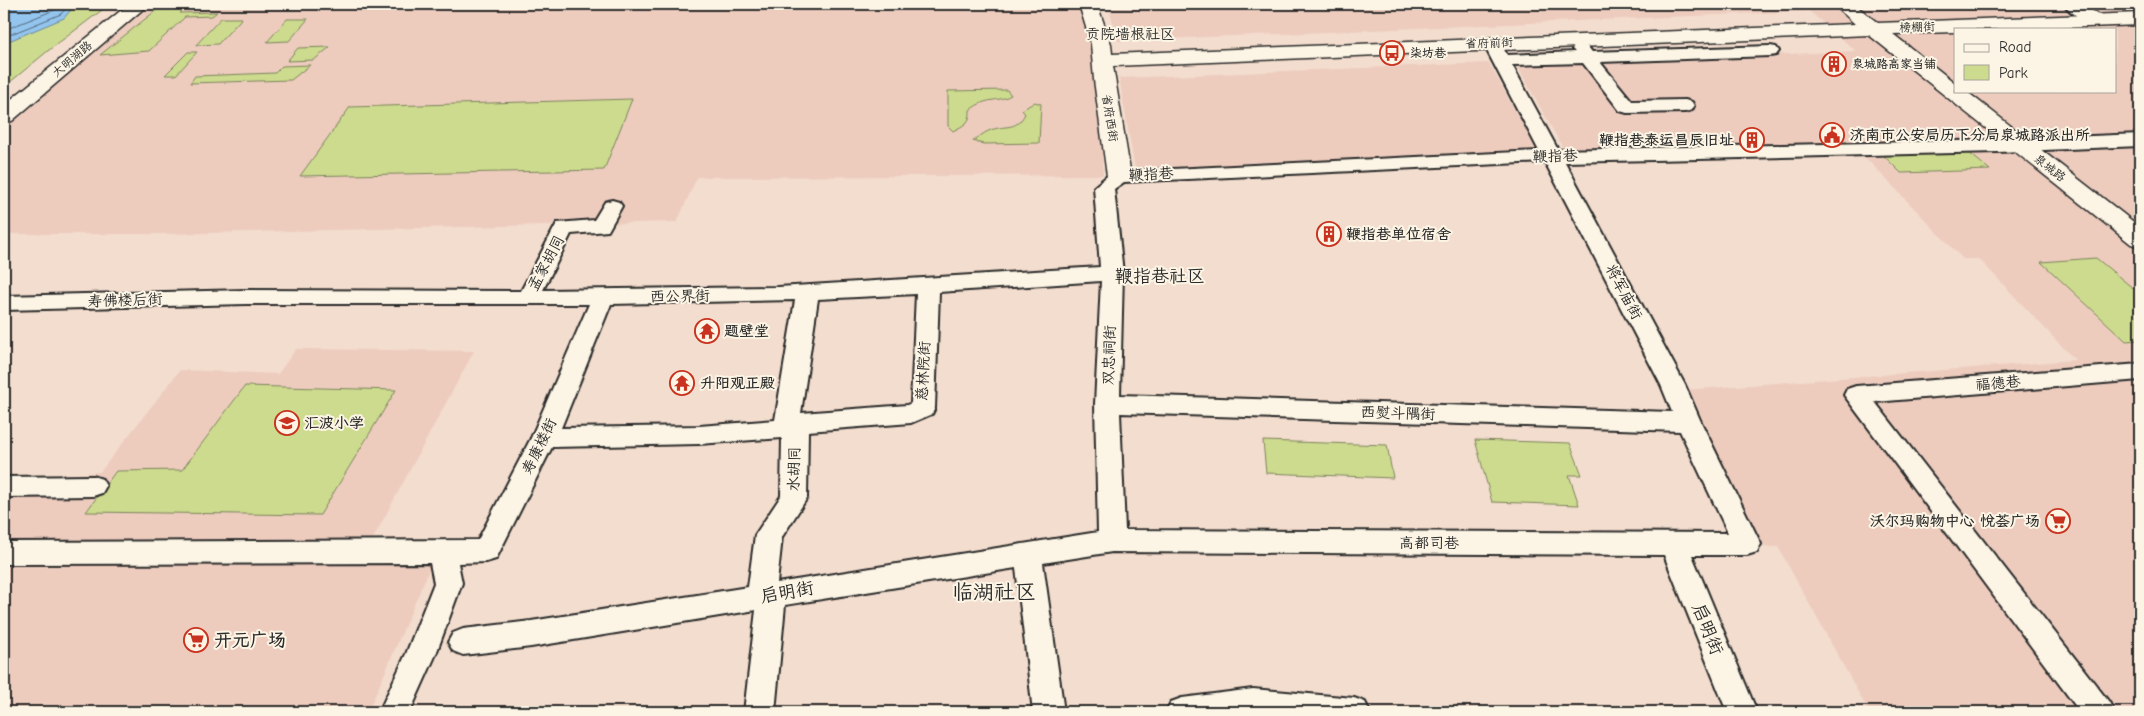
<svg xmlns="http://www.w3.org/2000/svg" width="2144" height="716" font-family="'Comic Neue','LXGW WenKai TC',sans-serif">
  <rect width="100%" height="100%" fill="#f3ddce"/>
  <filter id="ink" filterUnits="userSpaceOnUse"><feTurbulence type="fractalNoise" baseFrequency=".02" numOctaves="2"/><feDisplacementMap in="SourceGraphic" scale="10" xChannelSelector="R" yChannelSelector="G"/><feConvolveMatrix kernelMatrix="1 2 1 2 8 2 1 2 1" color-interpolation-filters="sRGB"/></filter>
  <g filter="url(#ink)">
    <path fill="#edccbe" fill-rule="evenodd" d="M152,4H1082L1094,46L1098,77L1103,175L697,177L677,222L165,234H4V122L34,95Z
      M1108,4H1798L1807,11L1118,41Z
      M1801,4H2140V712H1869L1778,547L1755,546L1684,390L2075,360L1979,259H1963L1860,152L1792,146L1791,144L1563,148L1517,66L1856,51ZM1955,29H2115V91H1955Z
      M1489,63L1537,150L1135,169L1119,78Z
      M296,349L474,351L369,546H4V480L100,472L180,370L278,374Z
      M435,556L368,712H4V560Z"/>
    <path fill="#cddb8e" stroke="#7c835c" d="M4,4H110L49,50L4,87Z
      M164,4H189L180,13L217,12L212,16L185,17L149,51L100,55Z
      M221,18H242L218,44L196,45Z
      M287,19H308L289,41L267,42Z
      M330,47L314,60L287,61L298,48Z
      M188,52H197L176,75H165Z
      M310,65L291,80L190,83L195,76L275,73L282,66Z
      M1007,90L1011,95C997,103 988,96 970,110C971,123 964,125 953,131L948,126V91Z
      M632,99L604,170L300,176L350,107Z
      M1035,102L1041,104L1039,143L983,144L973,141C980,136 986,131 994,129C1009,125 1016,130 1025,114L1022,110Z
      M1968,152L1990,170L1901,173L1882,154Z
      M2096,258L2140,294V340L2126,341L2041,262Z
      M245,386L396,390L320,515L86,512L116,471L182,470Z
      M1475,440L1570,443L1582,475H1569L1579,505L1492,502Z
      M1263,441L1387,445L1393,478L1266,473Z"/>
    <path fill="#93c5ef" stroke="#6987a1" d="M8,4H76L64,18L4,43V7Z"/>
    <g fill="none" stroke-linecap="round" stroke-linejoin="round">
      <path stroke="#556979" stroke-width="1" d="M4,30L57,9L61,4
        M4,37L61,14L69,4"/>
      <defs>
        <path id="street" d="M2064,4H2083L2106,21L2104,25C2092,28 2071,14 2064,4Z
          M1492,38L1498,39L1507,55L1575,52L1572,49L1575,45C1584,43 1587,45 1592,52L1770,46L1776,47L1779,51L1776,55L1770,56L1600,62L1632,101L1685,100L1692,102L1694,106L1692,110L1685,112L1627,113L1620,111L1583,63L1512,65L1558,150L1998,140L2140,134V146L1998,152L1565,162L1685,385L1701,422L1761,544L1757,552L1747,555H1692L1757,712H1727L1664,555L1112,552L1043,563L1064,712H1033L1016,568L785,605L775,712H744L756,610L531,647L463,655L453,651L448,642L453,633L463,629L531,621L748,587L755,535L781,496L782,438L699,444L552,447L496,559L486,562L458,563L462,583L436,654L410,712H379L406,654L434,583L430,563L4,564V542L478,540L531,438L589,304H246L4,310V296L246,290L521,291L557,223L594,220L605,202L612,200L619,202L622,206L608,231L571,234L543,290L778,287L1100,267L1094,187L1112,172L1539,151L1483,43L1486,39ZM1545,162L1661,385L1672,412L1120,395L1123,273L1114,189L1124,182ZM1101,281L1095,404L1098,532L777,583L782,537L807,498L808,431L911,423L932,414L935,408L939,292ZM916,294L911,403L907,405L801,413L818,299ZM795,300L775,420L699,426L561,428L611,304ZM1120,413L1680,431L1728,533L1125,530Z
          M2140,364V380L1875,402L2109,702L2114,712H2080L1844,395L1847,389L1856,386Z
          M93,476L102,479L106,486L102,493L93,496L4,497V477Z
          M1253,689L1354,698L1365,702L1370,712H1166L1171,702L1182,698Z"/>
        <path id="secondary" d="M129,4H149L12,121L4,122V105Z
          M1079,4H1097L1111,44L1112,54L1855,24L1833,4H1854L1878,23L2140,13V25L2035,29H1955V32L1893,34L1955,83V91H1966L2140,227V247L2131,244L1869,35L1113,66L1131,176L1127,181L1119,183L1111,181L1107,176L1094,80L1091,44Z"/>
      </defs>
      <use href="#street" stroke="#2b2b2b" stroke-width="4"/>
      <use href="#secondary" stroke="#2b2b2b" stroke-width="3"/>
      <use href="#street" fill="#fcf5e5" fill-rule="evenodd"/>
      <use href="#secondary" fill="#fcf5e5" fill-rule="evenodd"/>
    </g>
  </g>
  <defs>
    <symbol id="bus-ring" viewBox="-11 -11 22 22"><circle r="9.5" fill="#fcf5e5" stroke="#c8321e" stroke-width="1.5"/><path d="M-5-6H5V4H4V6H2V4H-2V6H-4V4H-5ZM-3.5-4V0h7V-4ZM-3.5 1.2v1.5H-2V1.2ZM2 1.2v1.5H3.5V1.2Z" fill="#c8321e"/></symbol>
    <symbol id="building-ring" viewBox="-11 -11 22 22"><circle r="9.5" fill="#fcf5e5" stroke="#c8321e" stroke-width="1.5"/><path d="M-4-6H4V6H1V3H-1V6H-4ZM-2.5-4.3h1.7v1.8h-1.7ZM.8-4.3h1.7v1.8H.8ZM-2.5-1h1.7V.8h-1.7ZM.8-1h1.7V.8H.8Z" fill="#c8321e"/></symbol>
    <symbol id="civic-ring" viewBox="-11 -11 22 22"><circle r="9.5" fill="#fcf5e5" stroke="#c8321e" stroke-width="1.5"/><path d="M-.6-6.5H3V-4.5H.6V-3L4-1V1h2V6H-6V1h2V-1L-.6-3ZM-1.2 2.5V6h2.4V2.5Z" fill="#c8321e"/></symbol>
    <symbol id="temple-ring" viewBox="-11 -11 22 22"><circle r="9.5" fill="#fcf5e5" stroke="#c8321e" stroke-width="1.5"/><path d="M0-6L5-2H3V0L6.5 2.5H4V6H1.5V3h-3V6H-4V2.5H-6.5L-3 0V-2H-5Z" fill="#c8321e"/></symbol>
    <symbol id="school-ring" viewBox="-11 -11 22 22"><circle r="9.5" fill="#fcf5e5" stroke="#c8321e" stroke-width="1.5"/><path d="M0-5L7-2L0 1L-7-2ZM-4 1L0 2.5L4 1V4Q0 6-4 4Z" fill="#c8321e"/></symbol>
    <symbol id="supermarket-ring" viewBox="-11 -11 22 22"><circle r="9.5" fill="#fcf5e5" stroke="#c8321e" stroke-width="1.5"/><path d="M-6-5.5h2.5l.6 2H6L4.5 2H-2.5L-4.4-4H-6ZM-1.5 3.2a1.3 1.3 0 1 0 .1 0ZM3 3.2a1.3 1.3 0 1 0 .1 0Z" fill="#c8321e"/></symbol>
  </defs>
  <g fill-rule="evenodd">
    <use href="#bus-ring" x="1378" y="39" width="28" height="28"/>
    <use href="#building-ring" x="1820" y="50" width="28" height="28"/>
    <use href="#civic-ring" x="1818" y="121" width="28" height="28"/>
    <use href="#building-ring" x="1738" y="126" width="28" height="28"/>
    <use href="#building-ring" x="1315" y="220" width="28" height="28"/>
    <use href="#temple-ring" x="693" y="317" width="28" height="28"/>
    <use href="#temple-ring" x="668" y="369" width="28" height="28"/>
    <use href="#school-ring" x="273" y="409" width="28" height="28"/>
    <use href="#supermarket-ring" x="2044" y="507" width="28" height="28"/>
    <use href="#supermarket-ring" x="182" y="626" width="28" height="28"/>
  </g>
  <g text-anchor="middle" stroke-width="4" stroke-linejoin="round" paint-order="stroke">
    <g font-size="12" fill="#2b2b2b" stroke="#fcf5e5">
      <text transform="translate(1917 27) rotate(-2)" y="4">榜棚街</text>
      <text transform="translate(1489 43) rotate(-2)" y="4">省府前街</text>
      <text transform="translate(72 59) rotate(-40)" y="4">大明湖路</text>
      <text transform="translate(1110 118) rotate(81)" y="4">省府西街</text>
      <text transform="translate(2050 168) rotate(38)" y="4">泉城路</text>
    </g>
    <g font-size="12" font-weight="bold" fill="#2b2b2b" stroke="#fcf5e5" text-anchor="start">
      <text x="1410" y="57">柒坊巷</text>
      <text x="1852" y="68">泉城路高家当铺</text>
    </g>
    <g font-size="15" fill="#2b2b2b" stroke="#fcf5e5">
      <text x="1130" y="39">贡院墙根社区</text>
    </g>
    <g font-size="15" font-weight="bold" fill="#2b2b2b" stroke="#fcf5e5" text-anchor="start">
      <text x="1850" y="140">济南市公安局历下分局泉城路派出所</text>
      <text x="1734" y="145" text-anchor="end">鞭指巷泰运昌辰旧址</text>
      <text x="1346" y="239">鞭指巷单位宿舍</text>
      <text x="724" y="336">题壁堂</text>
      <text x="700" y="388">升阳观正殿</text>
      <text x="304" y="428">汇波小学</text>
      <text x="2040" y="526" text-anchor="end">沃尔玛购物中心 悦荟广场</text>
    </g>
    <g font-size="15" fill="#2b2b2b" stroke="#fcf5e5">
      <text transform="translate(1555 156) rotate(-2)" y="5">鞭指巷</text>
      <text transform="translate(1151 174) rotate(-3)" y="5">鞭指巷</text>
      <text transform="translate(546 263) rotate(-62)" y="5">孟家胡同</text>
      <text transform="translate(1624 292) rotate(62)" y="5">将军庙街</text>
      <text transform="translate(680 296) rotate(-1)" y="5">西公界街</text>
      <text transform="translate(125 300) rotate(-2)" y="5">寿佛楼后街</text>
      <text transform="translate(1109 355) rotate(-88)" y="5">双忠祠街</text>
      <text transform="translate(923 371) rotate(-87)" y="5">慈林院街</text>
      <text transform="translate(1998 383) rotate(-5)" y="5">福德巷</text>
      <text transform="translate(1398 413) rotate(2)" y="5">西熨斗隅街</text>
      <text transform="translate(539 446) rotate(-64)" y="5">寿康楼街</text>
      <text transform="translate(794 469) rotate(-89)" y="5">水胡同</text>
      <text x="1429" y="548">高都司巷</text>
    </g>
    <g font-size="18" fill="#2b2b2b" stroke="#fcf5e5">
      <text x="1160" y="282">鞭指巷社区</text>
    </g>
    <g font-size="18" fill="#2b2b2b" stroke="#fcf5e5">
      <text transform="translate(787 592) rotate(-10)" y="6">启明街</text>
      <text transform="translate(1708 629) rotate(68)" y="6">启明街</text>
    </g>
    <g font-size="18" font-weight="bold" fill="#2b2b2b" stroke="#fcf5e5" text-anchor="start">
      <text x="214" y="646">开元广场</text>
    </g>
    <g font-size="21" fill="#2b2b2b" stroke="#fcf5e5">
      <text x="994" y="599">临湖社区</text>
    </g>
  </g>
  <rect width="2144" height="716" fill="none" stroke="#fcf5e5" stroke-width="20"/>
  <rect x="10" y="10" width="2124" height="696" fill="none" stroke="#2b2b2b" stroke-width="2" filter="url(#ink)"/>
  <rect x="1954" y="28" width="162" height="65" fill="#fcf5e5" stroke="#a8a49b"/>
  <rect x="1964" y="44" width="25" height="8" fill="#fcf5e5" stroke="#a8a49b"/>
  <text x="1999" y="52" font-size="15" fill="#2b2b2b">Road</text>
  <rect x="1964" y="65" width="25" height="15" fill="#cddb8e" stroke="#a8a49b"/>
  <text x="1999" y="78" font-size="15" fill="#2b2b2b">Park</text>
</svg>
